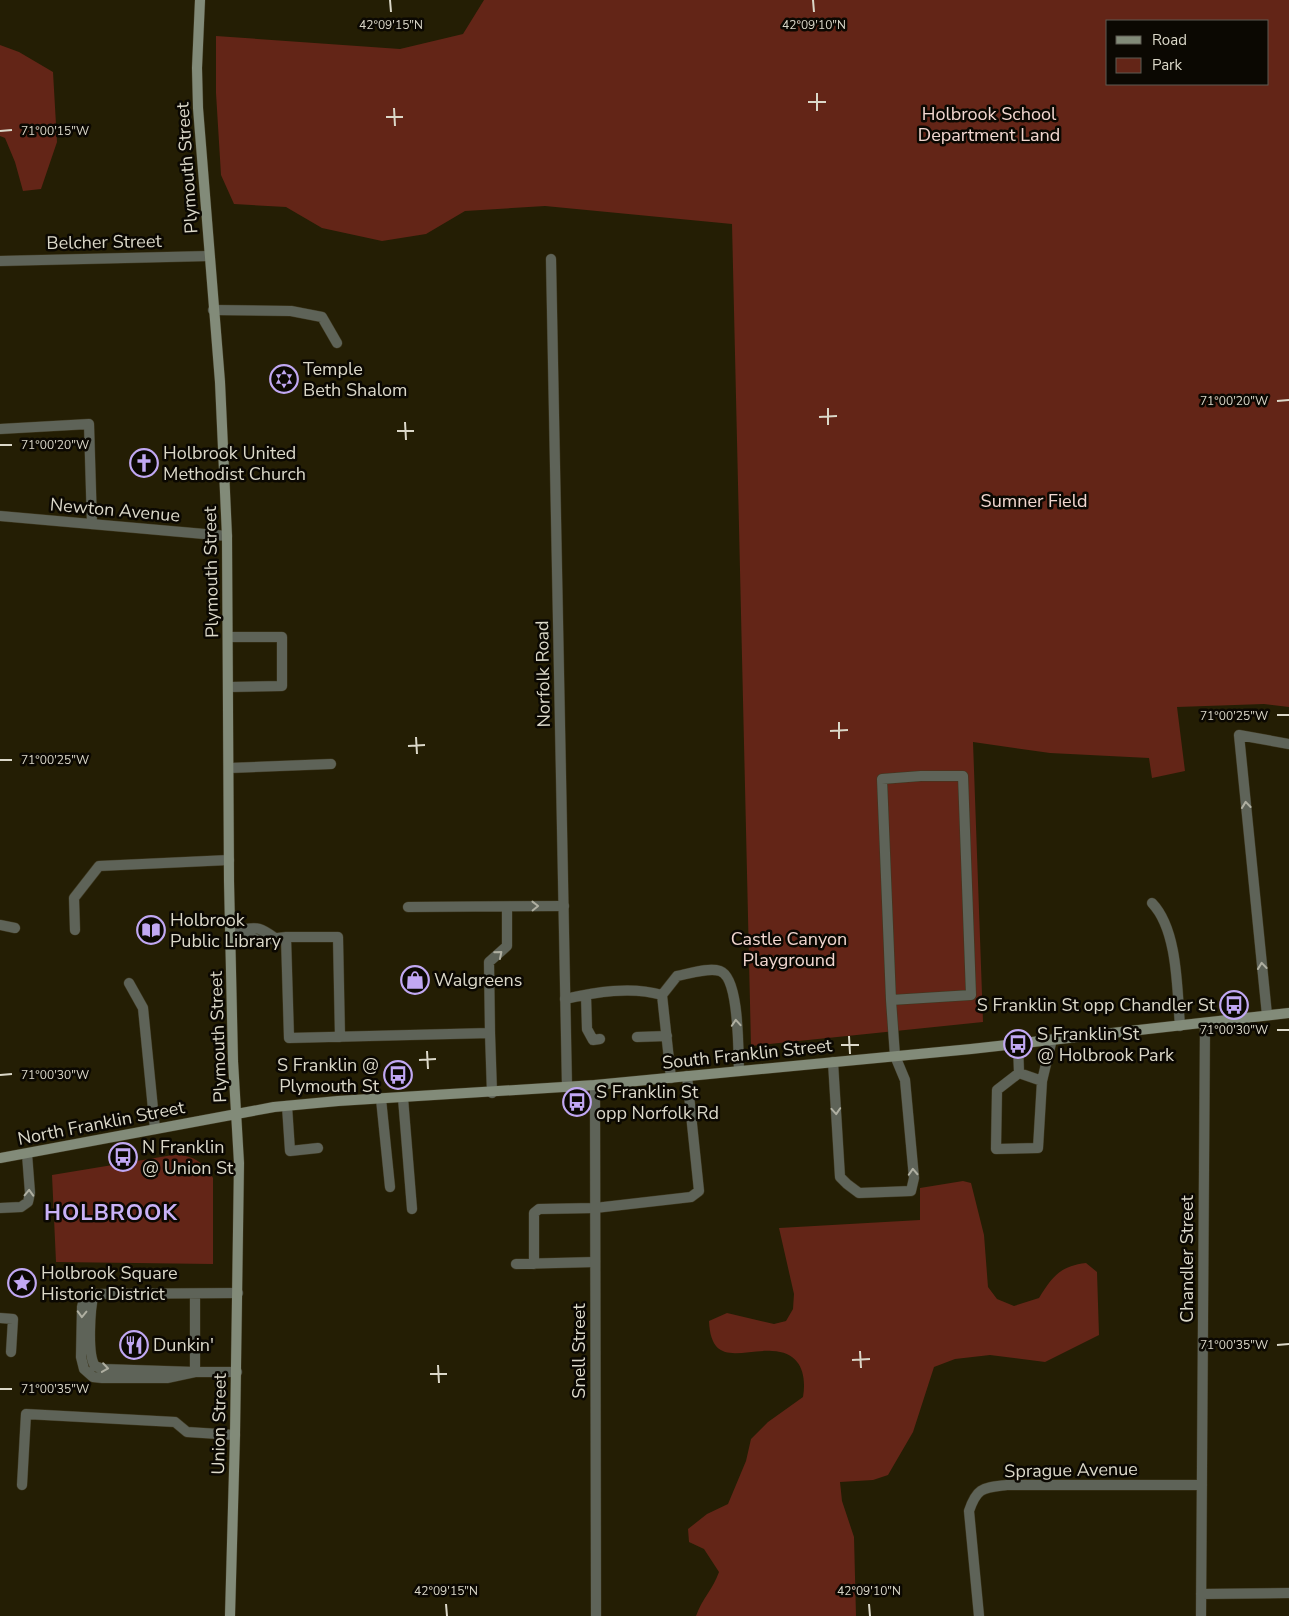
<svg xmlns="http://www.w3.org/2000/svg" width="1289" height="1616" font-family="'Nunito Sans',sans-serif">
  <rect width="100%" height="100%" fill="#241e04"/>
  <path fill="#632517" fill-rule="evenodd" d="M484,0H1289V707L1264,704L1177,707L1185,771L1152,778L1149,758L1050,753L973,742L983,1022L751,1046L732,224L545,206L465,211L426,234L382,241L322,228L286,207L234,204L221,175L216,93V36L400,49L463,34ZM1108,21H1268V84H1108Z
    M0,45L19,52L53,72L57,142L41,189L23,191L15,162L5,138L0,136Z
    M173,1155C191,1154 205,1162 213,1178V1264L56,1262L52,1175Z
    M963,1181L971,1183L984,1235L988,1287L997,1299L1014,1306L1039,1298C1052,1277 1060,1266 1086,1263L1097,1272L1099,1335L1045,1362L990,1355L955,1359L934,1367L913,1432L888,1475L873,1480L840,1482L842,1501L854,1537L856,1616H696C702,1599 713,1589 719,1572L704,1549L689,1542L688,1529L707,1514L728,1504L746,1461L751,1439L768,1422L803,1397C807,1373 800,1352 772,1351C742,1349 711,1368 709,1321L727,1313L774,1324L786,1321L793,1309L794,1294L779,1228L920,1220V1188Z"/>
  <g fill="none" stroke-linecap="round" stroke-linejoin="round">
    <defs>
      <path id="lane" d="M213,310L291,311L322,317L337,343
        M0,429L89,424L92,524
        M229,637H282V686L229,687
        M229,768L331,764
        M921,776H963L971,995L891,1000L882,779Z
        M1152,903C1178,930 1177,990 1180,1026
        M408,907L564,906
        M0,925L15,928
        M75,930L74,898L99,866L229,860
        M237,930C257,928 257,925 275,938
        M240,930C260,945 262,939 286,937L289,1038L490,1033L492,1093
        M286,937H338L340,1037
        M129,983L143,1008L155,1129
        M586,995L587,1029L593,1040L600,1039
        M662,995L677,976C689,974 708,967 720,971C740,978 738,1052 739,1071
        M565,999C596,992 631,986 662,995L671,1078
        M1267,1015L1239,735L1289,744
        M490,1033L489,962L507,946V907
        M637,1037L667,1036
        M1018,1044L1019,1073
        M833,1062L840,1177L847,1184L859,1193L911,1191L914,1178L905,1080L895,1056L891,1000
        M1019,1073L997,1090L996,1149L1038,1148L1042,1081L1052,1039
        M1019,1073L1042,1081
        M403,1098L412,1209
        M381,1099L390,1187
        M287,1106L290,1151L318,1148
        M0,1208L21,1207L28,1202L30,1193L27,1154
        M516,1264L595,1262
        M534,1264V1213L539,1209L595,1208L691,1197L699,1191L687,1076
        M94,1294C90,1307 87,1355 95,1366L103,1369L195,1372V1294
        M0,1318L13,1319L11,1352
        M237,1372H195L167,1378H102L93,1377L84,1369L81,1357L82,1307L84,1299L89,1294L238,1293
        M22,1485L26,1414L175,1422L187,1432L235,1435"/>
      <path id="street" d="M551,259L567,1087
        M0,261L209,256
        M0,516L227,536
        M595,1085L596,1616
        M1201,1594L1289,1593
        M979,1616L969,1511C977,1487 983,1488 1007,1485H1202
        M1201,1616L1205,1023"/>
      <path id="secondary" d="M200,0L197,68L198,108L220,382L227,536L229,881L233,1061L239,1163L235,1435L230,1616
        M0,1158L274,1107L338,1101L595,1085L971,1049L1289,1013"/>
    </defs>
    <use href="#lane" stroke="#3e3820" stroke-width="11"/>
    <use href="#street" stroke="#3e3820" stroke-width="11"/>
    <use href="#secondary" stroke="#3e3820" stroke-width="11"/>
    <use href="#lane" stroke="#5e6358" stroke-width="10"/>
    <use href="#street" stroke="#5e6358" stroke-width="10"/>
    <use href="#secondary" stroke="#828b79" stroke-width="10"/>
  </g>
  <defs><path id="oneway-chevron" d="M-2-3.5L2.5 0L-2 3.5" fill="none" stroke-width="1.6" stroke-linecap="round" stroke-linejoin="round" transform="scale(1.25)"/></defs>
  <g stroke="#afafa1">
    <use href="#oneway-chevron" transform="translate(1246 805) rotate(-96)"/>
    <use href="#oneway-chevron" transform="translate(535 906) rotate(-1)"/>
    <use href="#oneway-chevron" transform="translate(499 954) rotate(-40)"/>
    <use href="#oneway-chevron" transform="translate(1262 966) rotate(-96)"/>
    <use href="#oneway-chevron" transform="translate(736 1023) rotate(-94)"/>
    <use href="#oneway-chevron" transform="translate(836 1111) rotate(86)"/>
    <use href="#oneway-chevron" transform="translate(913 1172) rotate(-93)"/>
    <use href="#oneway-chevron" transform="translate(29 1193) rotate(-88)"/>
    <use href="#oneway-chevron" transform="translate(82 1314) rotate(92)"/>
    <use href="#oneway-chevron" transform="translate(105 1368) rotate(8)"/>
  </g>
  <path fill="none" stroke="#dbd8c9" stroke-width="2" d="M390,0L391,12M813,0L814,12M817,93V111M808,102H826M394,108L395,126M386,117H403M0,131L12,130M1277,401L1289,400M828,408V425M819,417L837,416M405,422L406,440M397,431H414M0,445H12M1277,715H1289M839,722V739M830,731L848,730M416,737L417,754M408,746L425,745M0,760H12M1277,1030H1289M849,1036L850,1054M841,1045H859M427,1051L428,1069M419,1060L436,1059M0,1075L12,1074M1277,1345L1289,1344M860,1351L861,1368M852,1360L870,1359M438,1365L439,1383M430,1374H447M0,1389H12M446,1604L447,1616M869,1604L870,1616"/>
  <defs>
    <symbol id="synagogue-ring" viewBox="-11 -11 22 22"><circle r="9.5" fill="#0b0802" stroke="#c1a8f3" stroke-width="1.5"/><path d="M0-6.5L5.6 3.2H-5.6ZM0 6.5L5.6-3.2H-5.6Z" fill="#c1a8f3"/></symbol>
    <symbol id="church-ring" viewBox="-11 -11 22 22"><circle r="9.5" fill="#0b0802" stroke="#c1a8f3" stroke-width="1.5"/><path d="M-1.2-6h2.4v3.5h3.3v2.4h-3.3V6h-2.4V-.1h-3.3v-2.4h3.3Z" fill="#c1a8f3"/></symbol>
    <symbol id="library-ring" viewBox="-11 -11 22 22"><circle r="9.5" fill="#0b0802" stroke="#c1a8f3" stroke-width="1.5"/><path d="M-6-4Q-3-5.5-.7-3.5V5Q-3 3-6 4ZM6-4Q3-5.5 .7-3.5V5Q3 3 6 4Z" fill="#c1a8f3"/></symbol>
    <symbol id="shop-ring" viewBox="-11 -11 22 22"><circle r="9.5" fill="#0b0802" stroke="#c1a8f3" stroke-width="1.5"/><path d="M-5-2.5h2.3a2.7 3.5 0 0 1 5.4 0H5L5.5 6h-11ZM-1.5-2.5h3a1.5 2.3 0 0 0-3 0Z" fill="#c1a8f3"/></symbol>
    <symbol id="bus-ring" viewBox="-11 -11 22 22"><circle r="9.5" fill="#0b0802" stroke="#c1a8f3" stroke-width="1.5"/><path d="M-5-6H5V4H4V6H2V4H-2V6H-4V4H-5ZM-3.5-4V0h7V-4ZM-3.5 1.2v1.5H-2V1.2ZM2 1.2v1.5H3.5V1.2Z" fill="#c1a8f3"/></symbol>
    <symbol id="sight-ring" viewBox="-11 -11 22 22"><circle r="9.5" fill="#0b0802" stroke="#c1a8f3" stroke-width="1.5"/><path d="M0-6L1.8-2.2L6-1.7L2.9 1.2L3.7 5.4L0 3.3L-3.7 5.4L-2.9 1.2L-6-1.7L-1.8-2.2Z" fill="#c1a8f3"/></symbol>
    <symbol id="restaurant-ring" viewBox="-11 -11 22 22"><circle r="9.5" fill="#0b0802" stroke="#c1a8f3" stroke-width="1.5"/><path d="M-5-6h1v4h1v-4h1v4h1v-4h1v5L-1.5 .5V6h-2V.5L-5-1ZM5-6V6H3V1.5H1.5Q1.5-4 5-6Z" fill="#c1a8f3"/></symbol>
  </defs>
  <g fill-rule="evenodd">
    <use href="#synagogue-ring" x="268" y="363" width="32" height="32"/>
    <use href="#church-ring" x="128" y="447" width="32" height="32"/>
    <use href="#library-ring" x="135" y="914" width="32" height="32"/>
    <use href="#shop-ring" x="399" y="964" width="32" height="32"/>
    <use href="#bus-ring" x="1218" y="989" width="32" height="32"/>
    <use href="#bus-ring" x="1002" y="1028" width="32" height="32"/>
    <use href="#bus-ring" x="382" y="1059" width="32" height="32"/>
    <use href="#bus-ring" x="561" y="1086" width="32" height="32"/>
    <use href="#bus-ring" x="107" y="1141" width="32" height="32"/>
    <use href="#sight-ring" x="6" y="1267" width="32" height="32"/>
    <use href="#restaurant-ring" x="118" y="1329" width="32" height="32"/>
  </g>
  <g text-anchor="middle" stroke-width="5" stroke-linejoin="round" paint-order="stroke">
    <g font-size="18" fill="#f2d7d0" stroke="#0b0802">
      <text x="989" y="120">Holbrook School<tspan x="989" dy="21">Department Land</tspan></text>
      <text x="1034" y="507">Sumner Field</text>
      <text x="789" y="945">Castle Canyon<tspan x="789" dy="21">Playground</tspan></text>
    </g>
    <g font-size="18" fill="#dbd8c9" stroke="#0b0802">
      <text transform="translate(187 168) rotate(-94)" y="6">Plymouth Street</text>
      <text transform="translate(104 242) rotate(-1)" y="6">Belcher Street</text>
      <text transform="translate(115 510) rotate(5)" y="6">Newton Avenue</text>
      <text transform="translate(211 572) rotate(-91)" y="6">Plymouth Street</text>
      <text transform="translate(543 674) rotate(-91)" y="6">Norfolk Road</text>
      <text transform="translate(218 1037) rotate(-92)" y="6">Plymouth Street</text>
      <text transform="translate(747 1054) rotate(-6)" y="6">South Franklin Street</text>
      <text transform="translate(101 1123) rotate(-11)" y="6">North Franklin Street</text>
      <text transform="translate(1187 1259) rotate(-90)" y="6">Chandler Street</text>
      <text transform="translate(579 1351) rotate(-90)" y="6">Snell Street</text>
      <text transform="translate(219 1424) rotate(-89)" y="6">Union Street</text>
      <text transform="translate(1071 1470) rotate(-1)" y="6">Sprague Avenue</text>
    </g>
    <g font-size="18" fill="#dbd8c9" stroke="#0b0802" text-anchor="start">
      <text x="303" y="375">Temple<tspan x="303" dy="21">Beth Shalom</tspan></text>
      <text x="163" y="459">Holbrook United<tspan x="163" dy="21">Methodist Church</tspan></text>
      <text x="170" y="926">Holbrook<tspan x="170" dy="21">Public Library</tspan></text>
      <text x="434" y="986">Walgreens</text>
      <text x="1215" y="1011" text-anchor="end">S Franklin St opp Chandler St</text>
      <text x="1037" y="1040">S Franklin St<tspan x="1037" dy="21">@ Holbrook Park</tspan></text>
      <text x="379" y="1071" text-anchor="end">S Franklin @<tspan x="379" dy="21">Plymouth St</tspan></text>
      <text x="596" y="1098">S Franklin St<tspan x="596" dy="21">opp Norfolk Rd</tspan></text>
      <text x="142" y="1153">N Franklin<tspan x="142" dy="21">@ Union St</tspan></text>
      <text x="41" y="1279">Holbrook Square<tspan x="41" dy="21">Historic District</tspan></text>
      <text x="153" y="1351">Dunkin'</text>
    </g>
    <g font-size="22" font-weight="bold" letter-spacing="1" fill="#c9b1f7" stroke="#0b0802">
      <text x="111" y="1220">HOLBROOK</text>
    </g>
  </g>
  <g font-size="12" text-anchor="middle" fill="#dbd8c9" stroke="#0b0802" stroke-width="5" stroke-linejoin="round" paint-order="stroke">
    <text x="391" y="29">42°09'15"N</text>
    <text x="814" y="29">42°09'10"N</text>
    <text x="55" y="135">71°00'15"W</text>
    <text x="1234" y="405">71°00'20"W</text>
    <text x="55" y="449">71°00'20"W</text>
    <text x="1234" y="720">71°00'25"W</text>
    <text x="55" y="764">71°00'25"W</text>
    <text x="1234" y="1034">71°00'30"W</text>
    <text x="55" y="1079">71°00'30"W</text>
    <text x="1234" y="1349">71°00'35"W</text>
    <text x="55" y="1393">71°00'35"W</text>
    <text x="446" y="1595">42°09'15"N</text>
    <text x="869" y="1595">42°09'10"N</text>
  </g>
  <rect x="1106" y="20" width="162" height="65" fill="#0b0802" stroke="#5e5b52"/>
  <rect x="1116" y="36" width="25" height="8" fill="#828b79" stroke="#5e5b52"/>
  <text x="1152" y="45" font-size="15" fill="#dbd8c9">Road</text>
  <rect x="1116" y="58" width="25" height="15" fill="#632517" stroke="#5e5b52"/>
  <text x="1152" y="70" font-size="15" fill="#dbd8c9">Park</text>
</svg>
